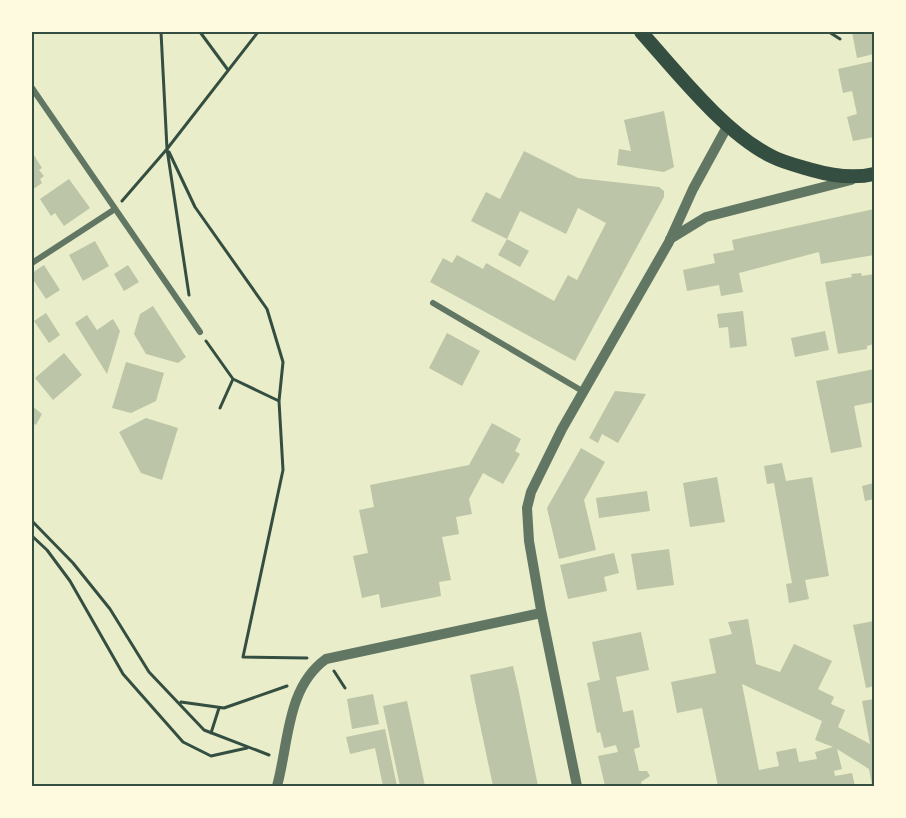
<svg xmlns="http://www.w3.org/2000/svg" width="906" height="818" font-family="Cabin,sans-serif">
  <rect width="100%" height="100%" fill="#e9edc9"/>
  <path fill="#bcc5a7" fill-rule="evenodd" d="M852,32H874V54L857,58Z
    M874,61V137L853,141L847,117L857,114L852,91L843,93L838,69Z
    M664,111L674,167L664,172L617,165L619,149L631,151L624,120Z
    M524,151L578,178L659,187L664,191V197L575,361L430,282L443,258L452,263L457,255L483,269L486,263L554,301L568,275L577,280L606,223L578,208L566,234L520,211L507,239L471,221L486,192L500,199Z
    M32,152L42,168L39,170L44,176L40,179L42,183L32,190Z
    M69,179L90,208L64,226L55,213L51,216L40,199Z
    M874,209V255L821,264L819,252L739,273L743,292L721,296L719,285L687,291L683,270L715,263L713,254L734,250L732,240Z
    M507,239L529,251L520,267L498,255Z
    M95,241L109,266L83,281L69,255Z
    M44,265L60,290L46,299L32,278V273Z
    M128,265L139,282L124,291L114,274Z
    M861,273L862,276L874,274V344L867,346V349L838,354L825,282L852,277L851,274Z
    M153,306L186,357L178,363L146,354L134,334L140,314Z
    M743,311L747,346L730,348L728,327L719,328L717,314Z
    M46,313L60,335L49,343L34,321Z
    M87,315L97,330L113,319L120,331L107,374L75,323Z
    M825,331L829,350L795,357L791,338Z
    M447,333L480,351L462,386L429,368Z
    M64,353L82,375L53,400L35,378Z
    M126,362L164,373L156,401L131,413L112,408Z
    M874,369V402L854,406L862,447L831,453L816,381Z
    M615,391L646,394L618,443L602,434L598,443L589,438Z
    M32,406L42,414L36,425L32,423Z
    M146,418L178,428L162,480L141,473L119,432Z
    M492,423L521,439L515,451L520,454L503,484L483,473L469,499L472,514L456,517L459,534L442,537L451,580L439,582L441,596L381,608L379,594L362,598L353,556L368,553L359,510L374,507L370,485L469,465Z
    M581,448L605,462L584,500L596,550L559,559L547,508Z
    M782,463L786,481L812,477L829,576L805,580L809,599L789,603L786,584L792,583L774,483L767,484L764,466Z
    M717,477L725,522L690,527L683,483Z
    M874,483V499L865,501L862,486Z
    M647,491L650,511L599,518L596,498Z
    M669,549L674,585L637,590L631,554Z
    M614,553L619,573L604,577L607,591L568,599L560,565Z
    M748,619L756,664L780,672L794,644L832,661L818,689L834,697L831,704L845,710L838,727L870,744L862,701L874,699V786H872L869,769L837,749L842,769L834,771L835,776L852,773L855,786H738V784L718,786L702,708L677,713L671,682L716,673L709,639L732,634L728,622ZM742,684L822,721L815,740L833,747L815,752L817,759L799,762L796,748L776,752L779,766L759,770Z
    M874,621V686L866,688L853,625Z
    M641,632L649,670L616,677L623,712L633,710L640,747L634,749L639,771H647L650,776L641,782L642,786H605L598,756L618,752L616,745L604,748L600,732L597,733L587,683L600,680L592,642Z
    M513,666L519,692L538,786H493L475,701L470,675Z
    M373,694L379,724L352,729L347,699Z
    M407,701L425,786H400L383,706Z
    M385,729L397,786H383L375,748L350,754L346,737Z"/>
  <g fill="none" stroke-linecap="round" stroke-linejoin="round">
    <path stroke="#344e41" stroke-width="3" d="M161,32L167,149L189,295
      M200,32L228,70
      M829,32L840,39
      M169,152L195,207L267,309L283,362L279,401
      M122,201L167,149L258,32
      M206,341L233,379L279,401L283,470L243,657L307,658
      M220,408L233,379
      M32,521L73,563L110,609L149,672L204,730L269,755
      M32,536L47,550L70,581L123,674L183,742L211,756L247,748
      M334,671L345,688
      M181,702L224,708L287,686
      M211,733L219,708"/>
    <path stroke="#617663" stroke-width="6" d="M32,88L200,332
      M32,263L115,209
      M433,303L584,392"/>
    <path stroke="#617663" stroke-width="10" d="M670,239L706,217L851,180
      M277,786C289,743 286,688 326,659L541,613
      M577,786L541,610L529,541L527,508L531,492L562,429L669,242L693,189L728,125"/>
    <path stroke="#344e41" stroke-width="14" d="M641,32C676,71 725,134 773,157C785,163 799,166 812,170C833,176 853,179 874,174"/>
  </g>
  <rect width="906" height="818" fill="none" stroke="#fefae0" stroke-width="66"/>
  <rect x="33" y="33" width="840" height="752" fill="none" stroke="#344e41" stroke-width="2"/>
</svg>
